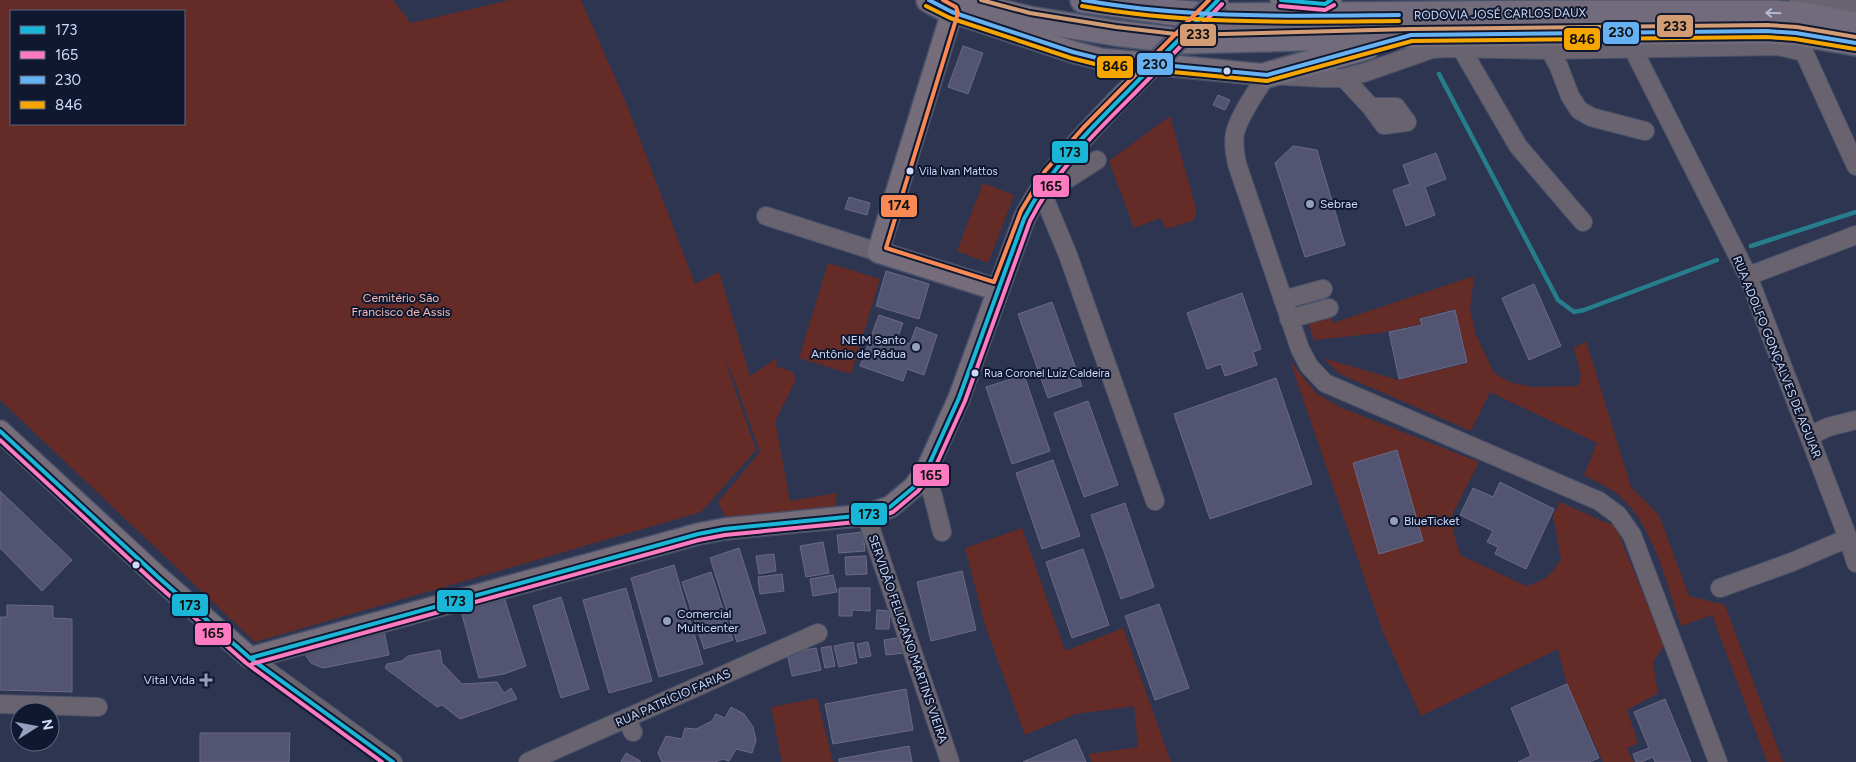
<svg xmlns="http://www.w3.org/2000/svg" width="1856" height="762" font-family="Figtree,sans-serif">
  <rect width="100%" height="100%" fill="#2d3551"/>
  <path fill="#652b27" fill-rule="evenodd" d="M0,0H393L411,23L510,0H581L626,103L695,284L719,272L750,376L777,358L776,366L793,372L796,380L775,421L790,501L837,493L835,507L727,520L718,502L760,452L737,387L722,352L756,450L701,512L255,642L0,400ZM11,11H184V124H11Z
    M1170,116L1196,208V215L1192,221L1166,229L1161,218L1134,228L1109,161Z
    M983,183L1014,195L988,263L957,251Z
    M828,263L880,279L851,374L799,358Z
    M1474,276L1470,310L1476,335L1494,373L1510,382L1531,387L1578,386L1581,375L1574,348L1586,341L1631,487L1659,515L1689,596L1725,605L1783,762H1767L1712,615L1681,626C1666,583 1655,529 1621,497C1612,488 1596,482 1584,475L1597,443L1490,392L1471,431L1340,374L1323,358L1398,380L1468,363L1455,309L1420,318L1421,324L1380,333L1314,340L1307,320L1330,313L1333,323Z
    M1290,361L1317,394L1342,408L1479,462L1452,515L1454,534L1460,555L1526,586C1546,580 1550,577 1561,559L1553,515L1560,502L1602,521L1615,525L1664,645L1653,662L1658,693L1627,710L1638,743L1627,748L1633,762H1603L1567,684L1558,649L1421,716L1383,632Z
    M1022,528L1065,651L1123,628L1171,762H1092L1089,754L1138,747L1134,706L1076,714L1025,735L986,628L965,548Z
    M817,698L833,762H782L771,707Z"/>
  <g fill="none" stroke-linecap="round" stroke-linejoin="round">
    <path stroke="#267d8b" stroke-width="4.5" d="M1439,74L1558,300L1574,312L1584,310L1717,260
      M1751,246L1856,212"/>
  </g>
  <path fill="#535372" stroke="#6a6b85" d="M963,46L983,53L968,94L948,87Z
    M1218,95L1230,100L1225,110L1213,105Z
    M1293,146L1317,150L1345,245L1305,257L1275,163Z
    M1436,153L1446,179L1425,187L1435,215L1406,226L1393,190L1410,184L1403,165Z
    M849,197L870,203L867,215L845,209Z
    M886,271L929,284L919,319L876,306Z
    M1534,284L1561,346L1529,360L1502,298Z
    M1242,293L1261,349L1253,352L1257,365L1225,376L1221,364L1207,369L1187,313Z
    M1052,302L1082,386L1048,398L1018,314Z
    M1455,310L1467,362L1399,379L1389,332L1422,325L1420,319Z
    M879,315L903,323L897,339L910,344L916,327L937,335L924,375L907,369L903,381L860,366Z
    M1024,375L1050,451L1012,464L986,387Z
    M1276,378L1312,484L1210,519L1174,414Z
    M1088,401L1118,485L1084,497L1054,413Z
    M1397,450L1423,541L1379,554L1353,463Z
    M1053,460L1080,536L1042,549L1016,473Z
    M1500,482L1554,509L1526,569L1495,554L1498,547L1487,542L1493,531L1460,515L1473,488L1493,497Z
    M0,491L72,560L42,591L0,548Z
    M1125,503L1154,587L1121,599L1091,515Z
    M863,532L865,551L839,553L837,535Z
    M823,542L829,573L806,577L800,546Z
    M739,548L766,633L737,642L710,558Z
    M1083,549L1109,625L1072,638L1046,562Z
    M774,554L776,571L759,574L756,556Z
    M866,556L867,574L846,575L845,557Z
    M674,565L703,664L659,677L631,578Z
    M962,571L976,630L931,641L917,582Z
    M711,572L733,640L704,649L682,582Z
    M782,574L784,591L760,594L758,577Z
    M833,575L837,592L813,596L810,579Z
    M626,588L652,681L609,693L583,600Z
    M839,588H870V611L852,610V616H839Z
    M503,594L526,666L504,674L479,678L460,607Z
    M561,597L589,689L561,698L533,606Z
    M1159,604L1189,688L1155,700L1125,616Z
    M7,605L53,606V618L72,619V692L0,690V617H7Z
    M877,610L890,611L889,629H876Z
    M384,631L389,655L323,668L311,663L305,654Z
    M903,637L905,653L886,655L884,640Z
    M853,642L857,663L839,667L834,646Z
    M868,642L871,656L860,658L857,644Z
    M831,646L835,666L825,668L821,648Z
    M816,648L821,670L792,676L787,653Z
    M440,650L442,663L462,684L497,682L504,693L511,688L517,699L460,719L442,705L437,707L385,668L387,664L402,661L408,656Z
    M1567,684L1599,758L1589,762H1518L1531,756L1511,708Z
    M906,689L913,730L833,744L825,704Z
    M1665,699L1691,762H1655L1653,757L1641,762H1636L1633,754L1649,748L1634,712Z
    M731,707L744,714L753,727L756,740L752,753L736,749L729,761L723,759L715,762H662L658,753L666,736L682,739L685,728L696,729L712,721L716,714L725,718Z
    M200,733H290L289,762H200Z
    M1076,739L1086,762H1023Z
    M909,746L912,762H839V759Z
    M626,753L639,760L641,762H621Z"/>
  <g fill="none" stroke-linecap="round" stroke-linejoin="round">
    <defs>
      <path id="minor" d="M1799,0L1856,9
        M1461,48L1518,146L1583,222
        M1633,49L1748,276L1848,538L1856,563
        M1550,50L1559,67L1570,96L1579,110L1591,117L1645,131
        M1344,78L1371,107L1384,125L1407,122L1396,107H1371
        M1097,160L1069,178L1041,190L1068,255L1155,501
        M766,216L878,252
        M1748,276L1856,235
        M1283,300L1323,289
        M1289,319L1329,308
        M1809,436L1828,427L1856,420
        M924,473L933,496L942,532
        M866,515L950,762
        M1720,588L1792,562L1848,538
        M250,658L393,762
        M0,704L98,707
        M626,718L633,732
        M528,762L818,633
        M1718,762L1632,535L1618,515L1599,501L1325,383L1309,366L1300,349L1237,164C1235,154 1233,144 1235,133C1239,116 1257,90 1267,75L1323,78H1344L1366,72L1432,49L1450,48L1550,50L1778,46L1804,52L1856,166"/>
      <path id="major" d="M1281,0L1325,4L1331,0
        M998,290L878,252L952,12L1073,52L1101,59L1267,75
        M0,431L158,577L250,658L698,534L724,529L866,515L890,507L914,487L927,469L959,398L1024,219C1046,174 1082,138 1116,102"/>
      <path id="highway" d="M929,0L952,12
        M959,0L996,11L1029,19L1115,33L1184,41L1411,35L1767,31L1796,33L1856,43
        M1083,0L1167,12L1219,16L1564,13H1775L1803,15L1856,25
        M1267,75L1367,47"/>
    </defs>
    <use href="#minor" stroke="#49516a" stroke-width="20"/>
    <use href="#major" stroke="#49516a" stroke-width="24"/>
    <use href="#highway" stroke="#49516a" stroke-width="28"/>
    <use href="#minor" stroke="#68636e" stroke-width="18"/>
    <use href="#major" stroke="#766d7b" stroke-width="21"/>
    <use href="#highway" stroke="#726b7b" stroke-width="25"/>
    <defs>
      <path id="major-bridge" d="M1116,102L1218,0"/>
    </defs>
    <use href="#major-bridge" stroke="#49516a" stroke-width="24" stroke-linecap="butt"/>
    <use href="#major-bridge" stroke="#766d7b" stroke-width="21"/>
    <defs>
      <path id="bus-1" d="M1281,0L1325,4L1331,0
        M0,431L158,577L250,658L393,762
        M250,658L698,534L724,529L866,515L890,507L914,487L927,469L959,398L1024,219C1049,170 1088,131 1127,92C1157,61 1188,31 1218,0"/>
      <path id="bus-2" d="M1280,6L1325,10L1334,5
        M0,440L154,582L246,663L382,762
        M252,664L699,540L725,535L867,521L893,512L918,491L933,472L965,401L1030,221C1054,173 1093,135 1131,97C1161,66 1192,35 1222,4"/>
      <path id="bus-3" d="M929,0L952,12L1073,52L1101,59L1267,75L1411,35L1767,31L1796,33L1856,43
        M1083,0C1189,19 1292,16 1399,15"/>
      <path id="bus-4" d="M926,6L950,18L1071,58L1099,65L1267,81L1412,41L1767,37L1795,39L1855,49
        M1082,6C1188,25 1292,22 1399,21"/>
      <path id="bus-5" d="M981,0L1030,13L1116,27L1184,35L1411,29L1767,25L1797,27L1856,37"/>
      <path id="bus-6" d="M943,0L956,7L958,13L886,248L994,282L1021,211L1045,171L1083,128L1209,0"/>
    </defs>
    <use href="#bus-1" stroke="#10182f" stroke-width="8"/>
    <use href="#bus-2" stroke="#10182f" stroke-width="8"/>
    <use href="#bus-3" stroke="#10182f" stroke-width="8"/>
    <use href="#bus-4" stroke="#10182f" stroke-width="8"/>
    <use href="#bus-5" stroke="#10182f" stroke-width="8"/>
    <use href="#bus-6" stroke="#10182f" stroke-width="8"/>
    <use href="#bus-1" stroke="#1ab6d8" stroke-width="4"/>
    <use href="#bus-2" stroke="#fe7ac1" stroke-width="4"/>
    <use href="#bus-3" stroke="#66b1f2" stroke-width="4"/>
    <use href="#bus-4" stroke="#f7a600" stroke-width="4"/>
    <use href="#bus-5" stroke="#d39c74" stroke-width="4"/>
    <use href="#bus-6" stroke="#f98a56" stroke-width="4"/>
  </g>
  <defs><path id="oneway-shaft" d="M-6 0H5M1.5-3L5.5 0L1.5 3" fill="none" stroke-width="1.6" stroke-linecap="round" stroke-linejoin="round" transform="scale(1.25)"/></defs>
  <use stroke="#b2b9d4" href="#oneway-shaft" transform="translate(1773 13) rotate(-178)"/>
  <g fill="#cddafa" stroke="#10182f" stroke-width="2">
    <circle cx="1227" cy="71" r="4.5"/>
    <circle cx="910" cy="171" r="4.5"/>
    <circle cx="975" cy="373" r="4.5"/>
    <circle cx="136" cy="565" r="4.5"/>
  </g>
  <g fill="#95a0bf" stroke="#10182f" stroke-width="2">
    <circle cx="1310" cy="204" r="5"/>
    <circle cx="916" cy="347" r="5"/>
    <circle cx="1394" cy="521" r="5"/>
    <circle cx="667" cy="621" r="5"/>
    <path d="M203.5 672.5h5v5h5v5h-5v5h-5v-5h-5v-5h5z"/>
  </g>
  <g text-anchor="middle" stroke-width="4" stroke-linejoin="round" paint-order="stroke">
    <g font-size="11" fill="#cddafa" stroke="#10182f" text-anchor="start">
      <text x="919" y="175">Vila Ivan Mattos</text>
      <text x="984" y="377">Rua Coronel Luiz Caldeira</text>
    </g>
    <g font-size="12" fill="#cddafa" stroke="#10182f">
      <text transform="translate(1500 14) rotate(-1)" y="4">RODOVIA JOSÉ CARLOS DAUX</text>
      <text transform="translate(1777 357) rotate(68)" y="4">RUA ADOLFO GONÇALVES DE AGUIAR</text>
      <text transform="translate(908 639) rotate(71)" y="4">SERVIDÃO FELICIANO MARTINS VIEIRA</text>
      <text transform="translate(673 698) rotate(-24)" y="4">RUA PATRÍCIO FARIAS</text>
    </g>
    <g font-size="12" fill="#cddafa" stroke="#10182f" text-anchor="start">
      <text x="1320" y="208">Sebrae</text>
      <text x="906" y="344" text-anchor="end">NEIM Santo<tspan x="906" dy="14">Antônio de Pádua</tspan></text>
      <text x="1404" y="525">BlueTicket</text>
      <text x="677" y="618">Comercial<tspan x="677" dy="14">Multicenter</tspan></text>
      <text x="195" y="684" text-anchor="end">Vital Vida</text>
    </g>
    <g font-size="12" fill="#f5bbb2" stroke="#10182f">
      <text x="401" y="302">Cemitério São<tspan x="401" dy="14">Francisco de Assis</tspan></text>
    </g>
  </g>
  <g stroke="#10182f" stroke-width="2">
    <rect x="1656" y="14" width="38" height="24" rx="5" fill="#d39c74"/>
    <rect x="1602" y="21" width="38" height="24" rx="5" fill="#66b1f2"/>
    <rect x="1179" y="23" width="38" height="24" rx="5" fill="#d39c74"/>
    <rect x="1563" y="27" width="38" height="24" rx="5" fill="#f7a600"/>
    <rect x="1136" y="52" width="38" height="24" rx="5" fill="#66b1f2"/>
    <rect x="1096" y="55" width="38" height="24" rx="5" fill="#f7a600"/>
    <rect x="1051" y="140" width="38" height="24" rx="5" fill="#1ab6d8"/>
    <rect x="1032" y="174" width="38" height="24" rx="5" fill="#fe7ac1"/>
    <rect x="880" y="194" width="38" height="24" rx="5" fill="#f98a56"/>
    <rect x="912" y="463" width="38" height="24" rx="5" fill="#fe7ac1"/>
    <rect x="850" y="502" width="38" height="24" rx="5" fill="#1ab6d8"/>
    <rect x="436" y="589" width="38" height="24" rx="5" fill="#1ab6d8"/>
    <rect x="171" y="593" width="38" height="24" rx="5" fill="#1ab6d8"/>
    <rect x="194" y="622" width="38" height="24" rx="5" fill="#fe7ac1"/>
  </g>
  <g font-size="14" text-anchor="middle" font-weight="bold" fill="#111">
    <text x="1675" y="31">233</text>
    <text x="1621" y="37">230</text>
    <text x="1198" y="39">233</text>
    <text x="1582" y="44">846</text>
    <text x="1155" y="69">230</text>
    <text x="1115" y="71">846</text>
    <text x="1070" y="157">173</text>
    <text x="1051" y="191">165</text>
    <text x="899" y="210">174</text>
    <text x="931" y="480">165</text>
    <text x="869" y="519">173</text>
    <text x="455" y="606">173</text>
    <text x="190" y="610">173</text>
    <text x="213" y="638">165</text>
  </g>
  <rect x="10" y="10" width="175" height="115" fill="#10182f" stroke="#5c6680"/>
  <rect x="20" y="26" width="25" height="8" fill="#1ab6d8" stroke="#5c6680"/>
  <text x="55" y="35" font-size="15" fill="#cddafa">173</text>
  <rect x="20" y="51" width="25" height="8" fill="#fe7ac1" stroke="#5c6680"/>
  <text x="55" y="60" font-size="15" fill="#cddafa">165</text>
  <rect x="20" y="76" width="25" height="8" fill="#66b1f2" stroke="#5c6680"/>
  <text x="55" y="85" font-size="15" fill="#cddafa">230</text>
  <rect x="20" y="101" width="25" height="8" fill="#f7a600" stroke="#5c6680"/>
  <text x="55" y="110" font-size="15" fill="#cddafa">846</text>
  <g transform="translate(35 727) rotate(79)"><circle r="24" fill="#10182f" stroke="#5c6680"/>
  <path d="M0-4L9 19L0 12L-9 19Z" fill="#95a0bf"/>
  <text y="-8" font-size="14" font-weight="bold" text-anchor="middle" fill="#cddafa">N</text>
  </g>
</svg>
